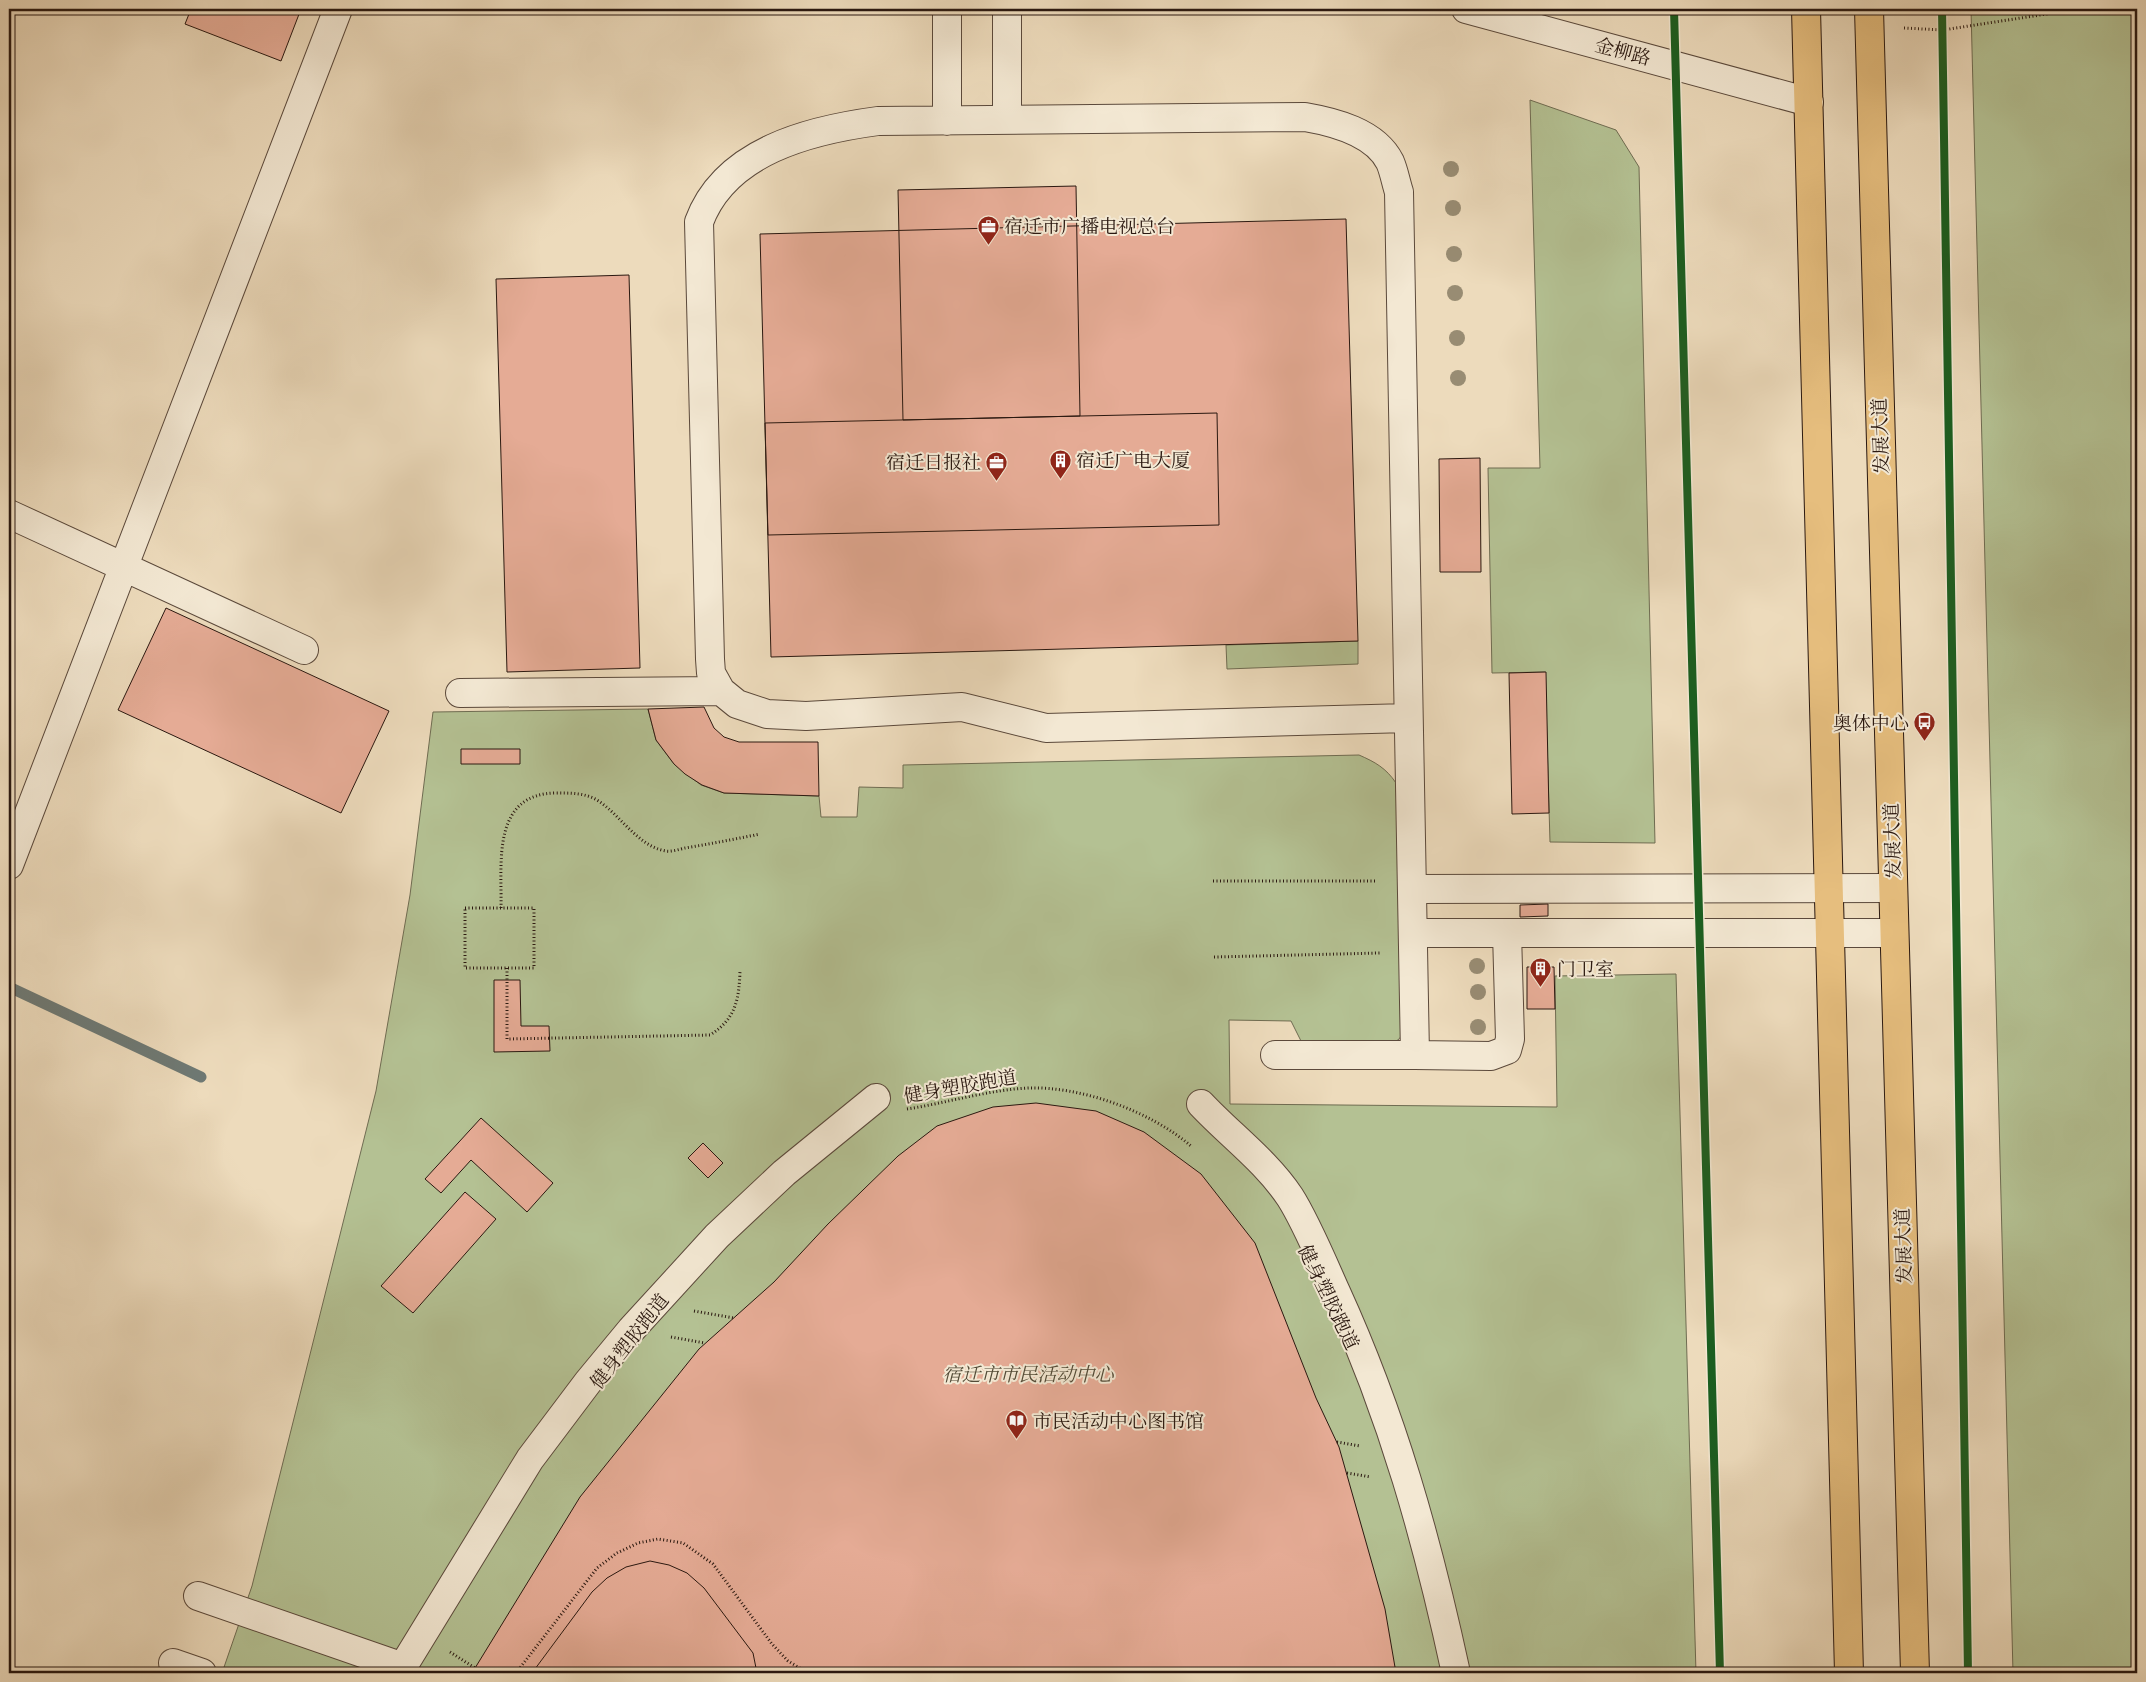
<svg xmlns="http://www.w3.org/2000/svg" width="2146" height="1682" font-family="Cardo,'Noto Serif SC',serif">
  <rect width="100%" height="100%" fill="#eddbbc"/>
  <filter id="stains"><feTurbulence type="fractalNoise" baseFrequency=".004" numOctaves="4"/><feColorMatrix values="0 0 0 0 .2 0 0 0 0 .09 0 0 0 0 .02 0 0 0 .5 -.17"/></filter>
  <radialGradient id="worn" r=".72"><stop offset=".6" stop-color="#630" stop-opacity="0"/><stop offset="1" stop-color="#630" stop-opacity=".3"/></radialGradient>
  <path fill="#b4c193" stroke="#6f6c52" d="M1971,9H2137V1673H2013Z
    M1530,100L1616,130L1639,167L1655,843L1550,842L1545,672L1492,673L1488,468H1540Z
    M1358,641V664L1227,669L1226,645Z
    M648,709L656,740L674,764L701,785L724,793L819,796L821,817H857L859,787L903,788V765L1359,755C1375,762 1386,768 1396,783L1404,1033L1398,1040L1385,1045L1304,1047L1291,1021L1229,1020L1230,1104L1557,1107L1555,976L1676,974L1696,1673H222L252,1586L376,1091L410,895L433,712Z"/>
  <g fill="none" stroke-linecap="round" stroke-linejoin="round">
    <path stroke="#6e7974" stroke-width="11" d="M9,987L201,1077"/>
  </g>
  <path fill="#e5ab95" stroke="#2a1810" d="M191,9H301L281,61L185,24Z
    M1076,186L1080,416L903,420L898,190Z
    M1346,219L1358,641L771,657L760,234Z
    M629,275L640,668L507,672L496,279Z
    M1217,413L1219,525L768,535L765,423Z
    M1480,458L1481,572H1440L1439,459Z
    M166,608L389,711L341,813L118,710Z
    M1546,672L1549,813L1512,814L1509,673Z
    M704,707L714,728L724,737L739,742H818L819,796L724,793L702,785L685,774L674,764L656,740L648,709Z
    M461,749H520V764H461Z
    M1548,904V916L1520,917V905Z
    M1527,967H1554L1555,1009H1527Z
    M494,980H520L521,1026H549L550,1051L494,1052Z
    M1036,1103L1096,1111L1144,1132L1201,1174L1255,1243L1316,1398L1339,1447L1385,1609L1396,1673H472L580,1497L699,1349L774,1282L828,1224L898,1156L937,1126L993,1107Z
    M481,1118L553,1183L527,1212L471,1160L441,1193L425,1179Z
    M703,1143L723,1163L708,1178L688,1158Z
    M465,1192L496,1219L413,1313L381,1286Z
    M650,1561L669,1565L687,1573L704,1588L753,1653L757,1673H532L592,1592L607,1578L626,1567Z"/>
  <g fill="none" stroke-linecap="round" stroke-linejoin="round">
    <defs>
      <path id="minor" d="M947,9V121
        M1007,9V120
        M1466,9L1809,102
        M9,514L304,650
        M460,693L721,691
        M9,865L338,9
        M1413,889L1893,888
        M1413,933H1894
        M1275,1055H1415L1399,192C1396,183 1394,171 1390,162C1375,132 1334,122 1305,117L878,121C810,130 725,151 699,222L710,659L711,673L721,691L737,704L767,714L806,716L962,707L1046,728L1408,718
        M1415,1055L1491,1056L1507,1050L1510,1039L1507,933
        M1201,1104C1230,1135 1266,1161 1290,1197C1306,1222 1323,1263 1336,1292C1393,1417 1427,1539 1456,1673
        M198,1596L403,1667
        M173,1663L202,1673
        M399,1673L530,1459L588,1382L631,1330L717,1236L784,1173L876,1098"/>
      <path id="major" d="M1806,9L1849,1673
        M1869,9L1915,1673"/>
    </defs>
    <use href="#minor" stroke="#5b493b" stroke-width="30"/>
    <use href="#major" stroke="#2a1810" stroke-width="30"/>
    <path stroke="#2a1810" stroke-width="3" stroke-dasharray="1 2.5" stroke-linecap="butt" d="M1904,28L1943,30L2079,9
      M1213,881H1377
      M465,908H534V968H465Z
      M501,908C502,863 491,793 557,793C571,793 585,793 597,800C621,815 637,846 666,851C672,852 680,849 685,848C710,844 735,839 760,834
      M1214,957L1380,953
      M507,968V1039L710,1035C736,1019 739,999 740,971
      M907,1109C947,1103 987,1090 1028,1088C1081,1086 1150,1111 1191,1146
      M694,1311L734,1318
      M671,1337L705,1343
      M1337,1442L1360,1446
      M1347,1473L1371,1477
      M450,1652L475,1668
      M516,1673L597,1568L617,1553L638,1543L658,1539L683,1543L713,1564L772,1644L788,1661L808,1673"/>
    <use href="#minor" stroke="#f3e8d3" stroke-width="28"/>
    <use href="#major" stroke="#e6be7e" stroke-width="28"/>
    <defs>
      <path id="cycleway" d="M1674,9L1720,1673
        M1942,9L1968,1673"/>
    </defs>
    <use href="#cycleway" stroke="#f3e8d3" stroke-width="11"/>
    <use href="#cycleway" stroke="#1b5e20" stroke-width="8"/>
  </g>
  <g fill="#988c73">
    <circle cx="1451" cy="169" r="8"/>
    <circle cx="1453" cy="208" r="8"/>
    <circle cx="1454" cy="254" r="8"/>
    <circle cx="1455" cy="293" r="8"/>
    <circle cx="1457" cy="338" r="8"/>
    <circle cx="1458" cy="378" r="8"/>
    <circle cx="1477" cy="966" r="8"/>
    <circle cx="1478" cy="992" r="8"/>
    <circle cx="1478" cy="1027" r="8"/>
  </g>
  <defs>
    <symbol id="office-pin" viewBox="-11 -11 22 30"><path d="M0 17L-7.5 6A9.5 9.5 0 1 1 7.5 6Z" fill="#8f2418" stroke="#f3e8d3"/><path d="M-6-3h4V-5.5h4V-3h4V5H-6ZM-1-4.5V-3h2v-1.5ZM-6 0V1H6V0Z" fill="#fff"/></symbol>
    <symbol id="building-pin" viewBox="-11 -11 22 30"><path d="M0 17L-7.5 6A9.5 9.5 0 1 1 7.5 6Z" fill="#8f2418" stroke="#f3e8d3"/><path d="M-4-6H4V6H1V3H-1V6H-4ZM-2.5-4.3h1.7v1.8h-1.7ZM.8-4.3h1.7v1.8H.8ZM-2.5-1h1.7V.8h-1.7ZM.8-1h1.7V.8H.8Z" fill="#fff"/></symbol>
    <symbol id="bus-pin" viewBox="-11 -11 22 30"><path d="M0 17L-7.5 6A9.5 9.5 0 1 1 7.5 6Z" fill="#8f2418" stroke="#f3e8d3"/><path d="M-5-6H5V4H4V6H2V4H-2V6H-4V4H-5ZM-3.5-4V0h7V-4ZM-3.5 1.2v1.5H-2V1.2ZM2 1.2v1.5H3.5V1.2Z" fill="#fff"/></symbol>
    <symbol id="library-pin" viewBox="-11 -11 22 30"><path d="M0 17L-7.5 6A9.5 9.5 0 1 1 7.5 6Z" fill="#8f2418" stroke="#f3e8d3"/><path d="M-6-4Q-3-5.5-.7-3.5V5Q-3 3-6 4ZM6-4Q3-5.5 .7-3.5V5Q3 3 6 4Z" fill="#fff"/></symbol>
  </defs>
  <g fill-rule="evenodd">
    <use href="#office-pin" x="976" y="214" width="25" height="34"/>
    <use href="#building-pin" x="1048" y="448" width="25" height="34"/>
    <use href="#office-pin" x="984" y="450" width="25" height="34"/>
    <use href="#bus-pin" x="1912" y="710" width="25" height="34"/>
    <use href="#building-pin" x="1528" y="956" width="25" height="34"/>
    <use href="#library-pin" x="1004" y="1408" width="25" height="34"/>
  </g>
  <g text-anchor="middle" stroke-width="4" stroke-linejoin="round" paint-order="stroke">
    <g font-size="19" fill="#2a1810" stroke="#f3e8d3">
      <text transform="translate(1623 51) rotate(15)" y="7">金柳路</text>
      <text transform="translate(1880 436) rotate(-92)" y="7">发展大道</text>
      <text transform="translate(1892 841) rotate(-92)" y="7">发展大道</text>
      <text transform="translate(960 1086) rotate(-10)" y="7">健身塑胶跑道</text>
      <text transform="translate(1903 1246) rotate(-92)" y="7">发展大道</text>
      <text transform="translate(1329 1297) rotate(64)" y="7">健身塑胶跑道</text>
      <text transform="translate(629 1341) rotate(-52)" y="7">健身塑胶跑道</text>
    </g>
    <g font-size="19" fill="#2a1810" stroke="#f3e8d3" text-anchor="start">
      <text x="1004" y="233">宿迁市广播电视总台</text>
      <text x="1076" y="467">宿迁广电大厦</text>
      <text x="981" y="469" text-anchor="end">宿迁日报社</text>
      <text x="1909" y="730" text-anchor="end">奥体中心</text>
      <text x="1557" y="976">门卫室</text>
      <text x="1033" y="1428">市民活动中心图书馆</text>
    </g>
    <g font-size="19" font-style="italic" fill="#534b37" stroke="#f3e8d3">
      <text x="1028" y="1381">宿迁市市民活动中心</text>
    </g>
  </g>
  <rect width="2146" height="1682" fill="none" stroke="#eddbbc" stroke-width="30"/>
  <rect x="10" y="10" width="2126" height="1662" fill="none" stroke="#2a1810" stroke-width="2.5"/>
  <rect x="15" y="15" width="2116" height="1652" fill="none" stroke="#2a1810"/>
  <rect width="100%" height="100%" filter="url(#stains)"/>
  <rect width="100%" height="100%" fill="url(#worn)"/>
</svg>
